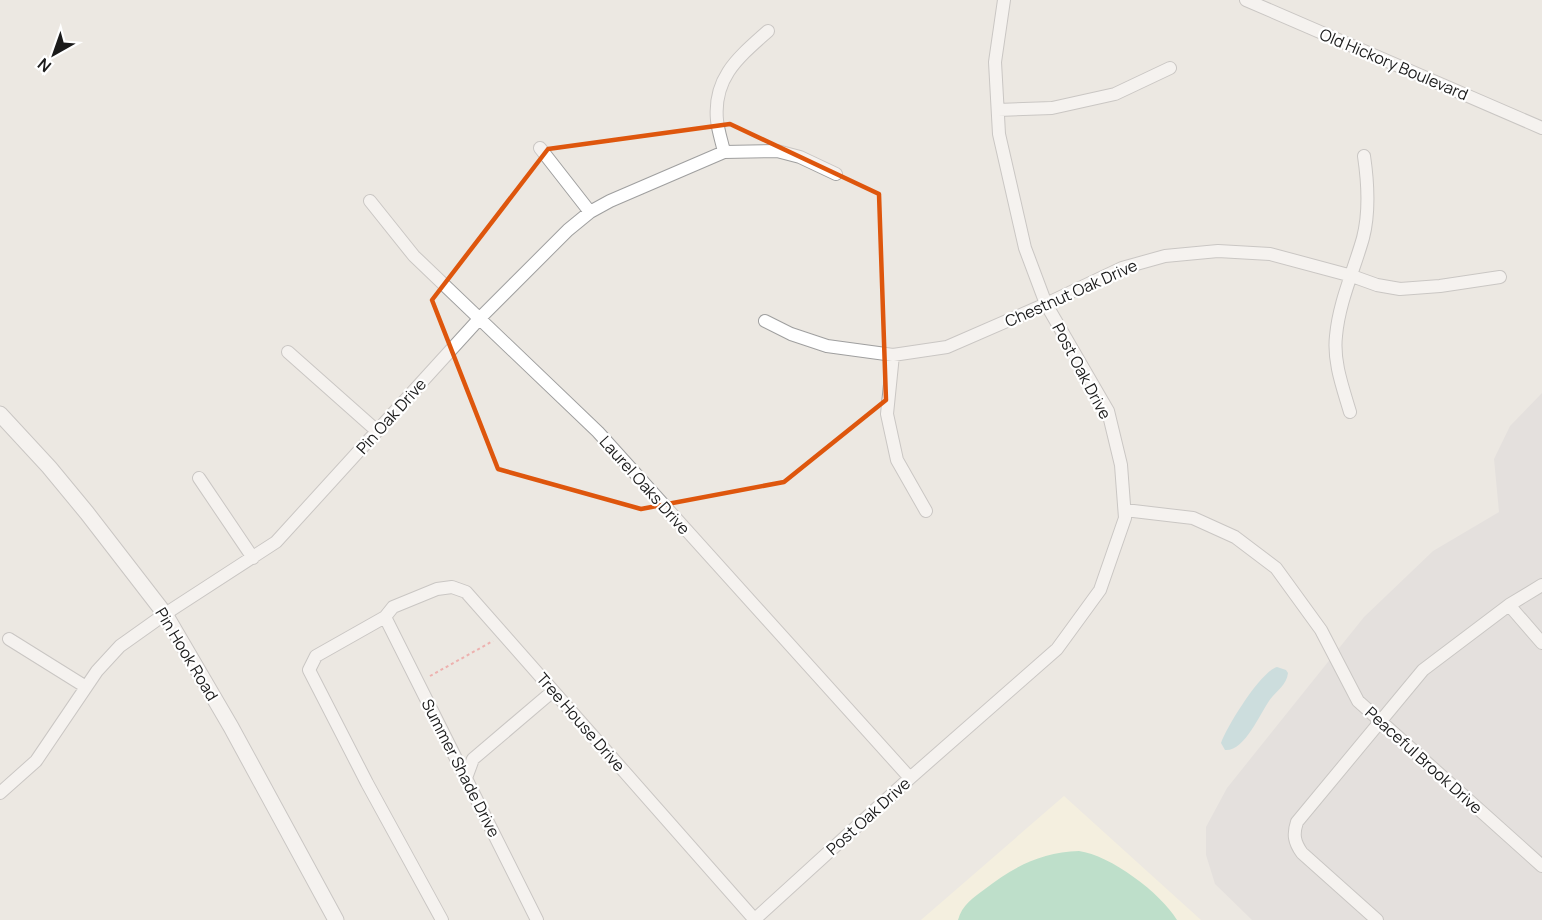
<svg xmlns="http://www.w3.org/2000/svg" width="1542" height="920" font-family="Manrope,sans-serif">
  <rect width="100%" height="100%" fill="#ece8e2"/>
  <path fill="#d9d8d8" d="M1542,393V920H1252L1215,884L1206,855V827L1227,788L1364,617L1433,551L1499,512L1494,459L1510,426Z"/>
  <path fill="#fcf9db" d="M1064,796L1201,920H921Z"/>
  <path fill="#85d6ae" d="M1079,851C1110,855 1161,893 1177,920H958C962,905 973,898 985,889C1013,867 1042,852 1079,851Z"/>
  <path fill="#a5d1d7" d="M1277,667L1286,670L1288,673C1287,685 1275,692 1269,701C1260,714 1244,752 1225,750L1221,743C1227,726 1261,671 1277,667Z"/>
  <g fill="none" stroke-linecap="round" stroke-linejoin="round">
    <defs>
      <path id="minor" d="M1246,0L1542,128
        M998,110L1052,108L1115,94L1170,68
        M540,148L590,212
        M724,152C722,142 718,131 717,120C713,77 739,57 768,31
        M370,201L414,256L598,432L910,778
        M765,321L791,334L827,346L893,355L947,347L1046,304L1122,268L1165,256L1218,251L1270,254L1352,276L1377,285L1400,289L1440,286L1500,277
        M288,352L377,431
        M893,355L887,414L897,460L926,511
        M1350,412C1343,388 1333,362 1336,336C1339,302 1354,270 1363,238C1370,211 1368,183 1364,156
        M199,478L253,558
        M1125,510L1193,518L1235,537L1276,568L1321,630L1358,701L1542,866
        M1509,605L1542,585
        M385,617L537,920
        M9,639L86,687
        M466,778L473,759L553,691
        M0,793L36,761L97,671L120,646L165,614L276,542L480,318L568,230L590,212L610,201L724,152L777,151L800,157L836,174
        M442,920L367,783L309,670L316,656L385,617L393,607L437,589L452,587L466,592L755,920
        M754,920L910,778L1057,649L1100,590L1125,518L1121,465L1108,411L1046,304L1025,248L999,134L995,62L1004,0
        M1377,920L1302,853C1294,842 1293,834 1297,822L1423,670L1509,605L1542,643"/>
      <path id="tertiary" d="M0,414L49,467L87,513L165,614L231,727L336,920"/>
    </defs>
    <use href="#minor" stroke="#9f9f9f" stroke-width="14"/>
    <use href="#tertiary" stroke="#9f9f9f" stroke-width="17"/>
    <path stroke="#ee7071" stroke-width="2" stroke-dasharray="3 3" stroke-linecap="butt" d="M430,676L493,641"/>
    <use href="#minor" stroke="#fff" stroke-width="12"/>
    <use href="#tertiary" stroke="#fff" stroke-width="15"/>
  </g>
  <path d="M0 0H1542V920H0ZM730,124L879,194L886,400L784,482L641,509L498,469L432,300L548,149Z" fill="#ece8e2" fill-opacity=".55" fill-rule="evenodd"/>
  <path fill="none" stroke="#de560d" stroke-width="4.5" stroke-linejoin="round" d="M730,124L879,194L886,400L784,482L641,509L498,469L432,300L548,149Z"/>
  <g text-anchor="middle" stroke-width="4.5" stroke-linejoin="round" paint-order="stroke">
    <g font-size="16" fill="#1b1b1b" stroke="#fff">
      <text transform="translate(1394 64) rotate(23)" y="6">Old Hickory Boulevard</text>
      <text transform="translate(1071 293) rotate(-24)" y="6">Chestnut Oak Drive</text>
      <text transform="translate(1082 371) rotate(62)" y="6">Post Oak Drive</text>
      <text transform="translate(391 416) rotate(-48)" y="6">Pin Oak Drive</text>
      <text transform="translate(645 485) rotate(48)" y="6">Laurel Oaks Drive</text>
      <text transform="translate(187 654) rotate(59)" y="6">Pin Hook Road</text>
      <text transform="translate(581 722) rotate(49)" y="6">Tree House Drive</text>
      <text transform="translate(1424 760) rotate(42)" y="6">Peaceful Brook Drive</text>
      <text transform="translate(461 768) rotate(63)" y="6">Summer Shade Drive</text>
      <text transform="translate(868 816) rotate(-42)" y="6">Post Oak Drive</text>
    </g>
  </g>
  <g transform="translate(54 54) rotate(220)" stroke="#ffffff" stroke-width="4.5" paint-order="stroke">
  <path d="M0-4.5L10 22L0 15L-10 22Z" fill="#1b1b1b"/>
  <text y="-9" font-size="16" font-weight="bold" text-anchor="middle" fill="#1b1b1b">N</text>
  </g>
</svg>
